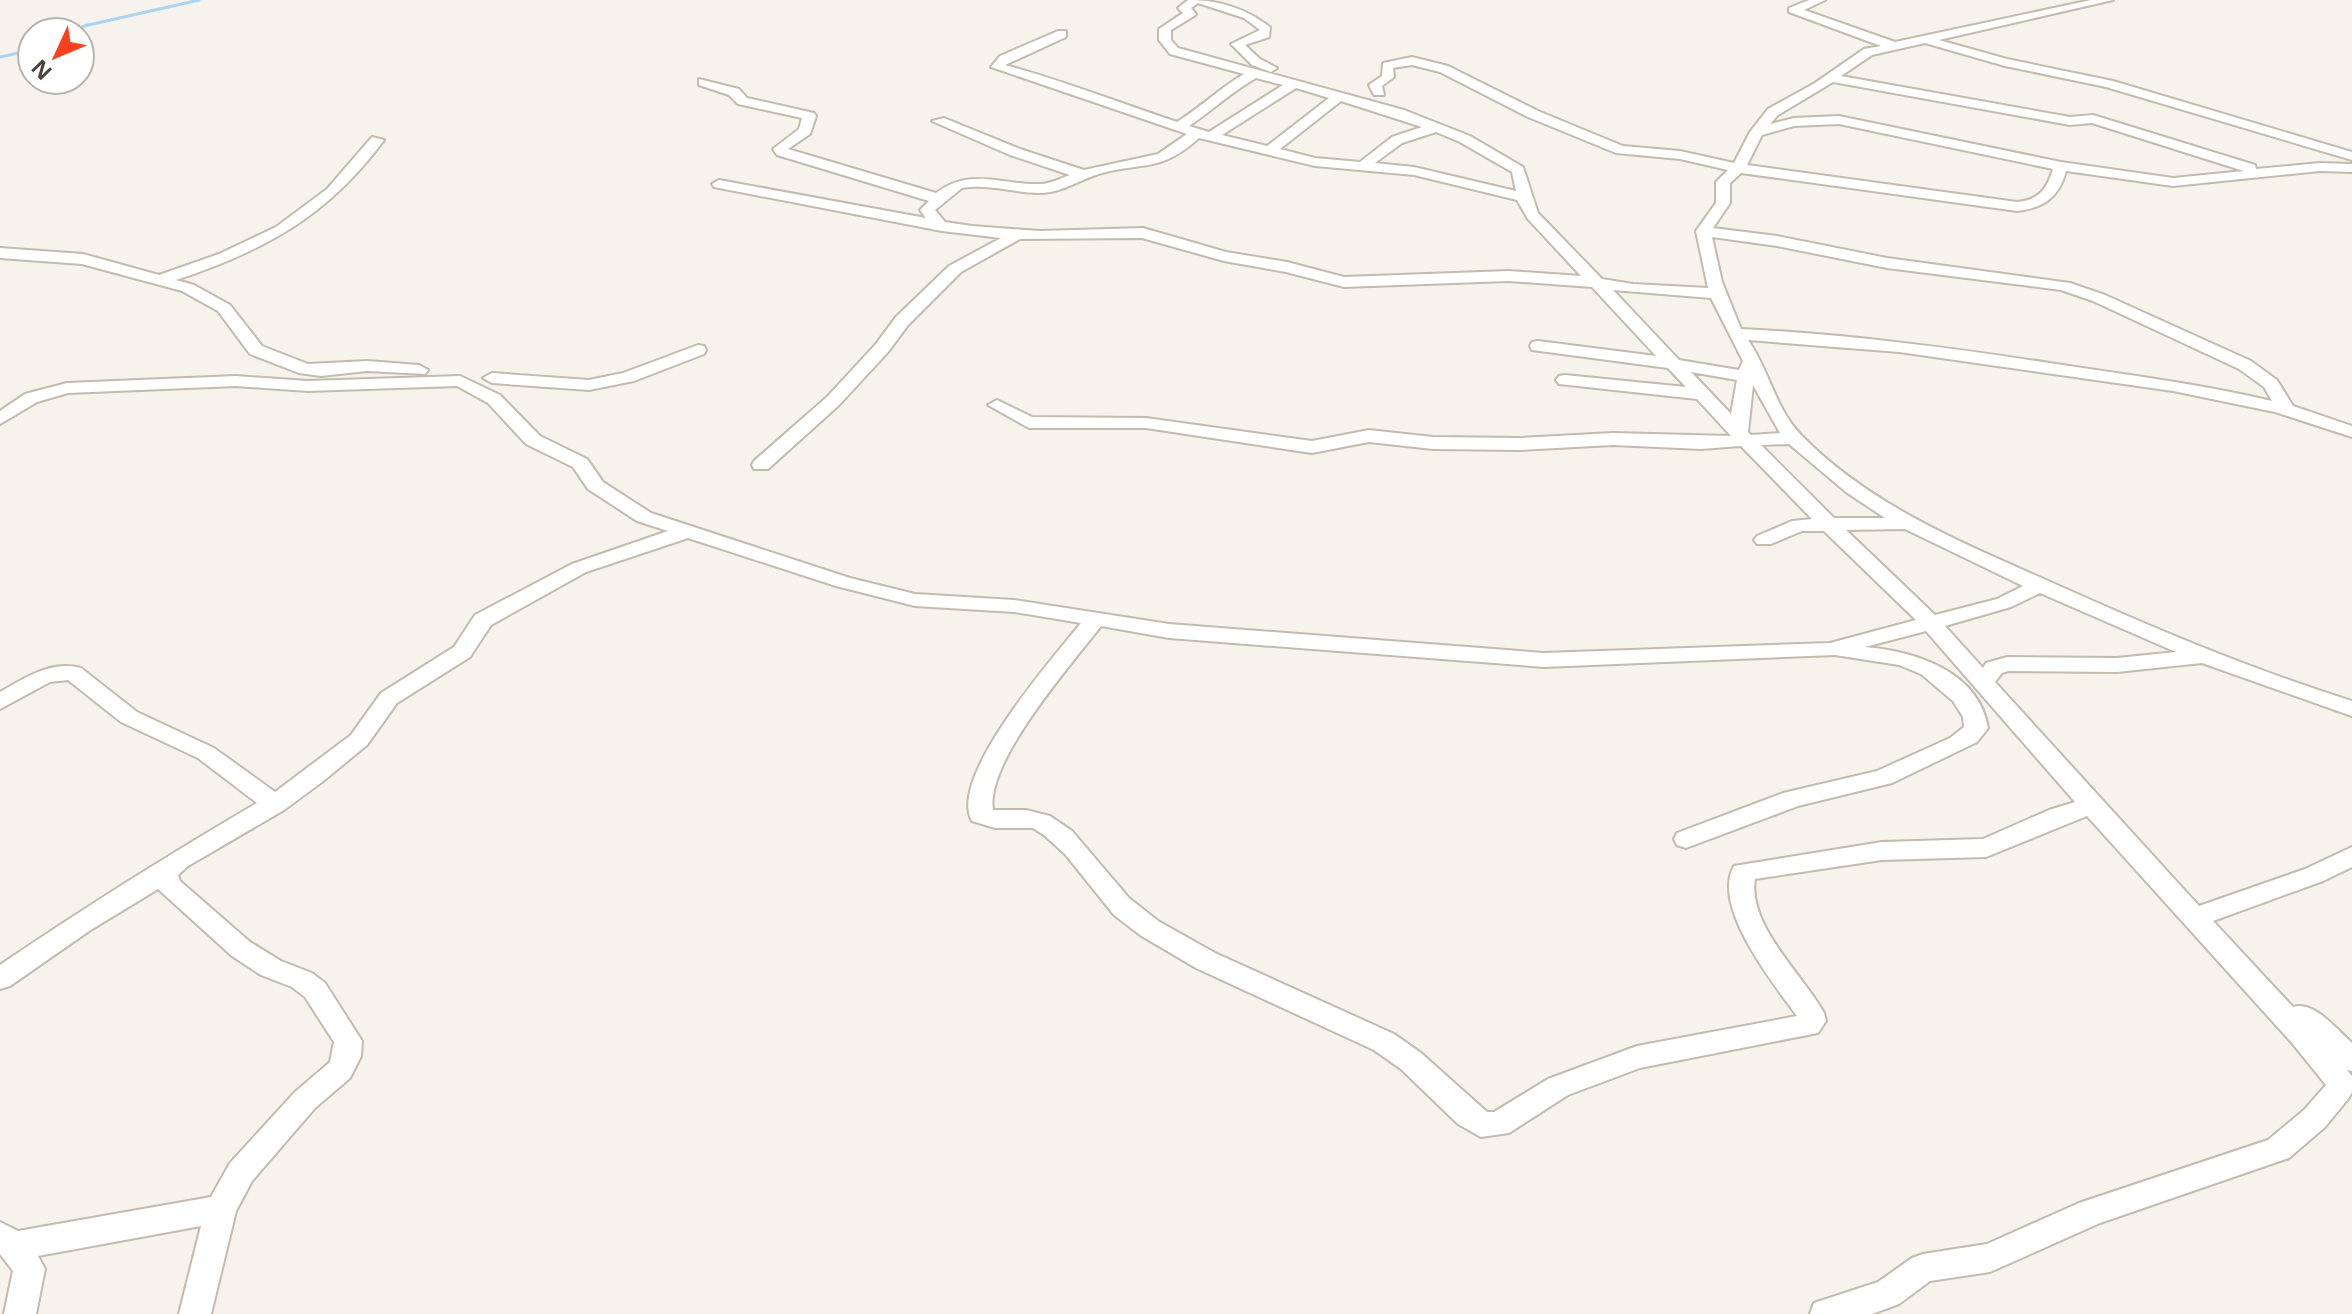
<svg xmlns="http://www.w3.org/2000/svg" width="2352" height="1314" font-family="'Open Sans',sans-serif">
  <rect width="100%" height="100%" fill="#f6f3ec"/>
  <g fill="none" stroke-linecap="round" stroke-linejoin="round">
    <path stroke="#a9d4f2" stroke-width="3" d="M71,32L84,26L199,0
      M0,57L32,50"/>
    <defs>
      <path id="minor" d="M1188,0C1219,0 1245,8 1270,27L1269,37L1245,45L1260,59L1277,68L1271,72L1252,65L1231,44L1260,30L1244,18L1198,3L1191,8L1196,14L1194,16L1171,30V40L1178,48L1404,110L1470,136L1523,167L1538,213L1602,279L1633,284L1708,288L1696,231L1716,203V182L1728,170L1680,159L1616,153L1528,117L1440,72L1412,65L1393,68L1394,77L1382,86L1384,95H1374L1369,85L1382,76L1383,63L1412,57L1448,66L1538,111L1623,146L1680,151L1734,163L1750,132L1768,109L1815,83L1864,49L1881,46L1789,12V8L1809,0H1825L1804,10L1895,42L2091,0H2113L1939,40L2007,59L2113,81L2352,152V160L2106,87L2005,66L1925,43L1872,55L1841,76L2070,117L2093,115L2255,165L2256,169L2320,163L2352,164V172L2320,171L2173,186L2066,171C2059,197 2044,208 2017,211L1741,173L1730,183V203L1713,228L1777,236L1887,258L2070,283L2105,295L2251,361L2277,380L2293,406L2352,426V437L2275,412L2173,391L1899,352L1748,340C1769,370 1775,408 1801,435C1868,504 1960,542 2046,580C2146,625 2247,668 2352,701V716L2202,663L2117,672L2008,671L2002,673L1995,682L2199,906L2305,869L2352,847V867L2323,881L2213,921L2293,1007C2314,1000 2337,1030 2352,1043V1071L2347,1070L2352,1076V1092L2348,1099L2325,1127L2289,1158L2100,1223L1990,1272L1930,1281L1899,1304L1872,1314H1810L1814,1303L1878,1282L1912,1258L1923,1254L1987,1244L2079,1203L2268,1140L2304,1110L2326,1085L2292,1043L2087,816L1986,857L1882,860L1755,879C1747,925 1804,976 1824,1013L1826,1021L1818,1033L1640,1068L1568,1095L1509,1133L1481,1137L1458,1124L1401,1069L1374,1050L1196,968L1140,935L1114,915L1065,854L1044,835L1033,828H995L972,821C947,778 1053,658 1081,623L1014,612L915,606L836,586L688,538L586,572L491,625L470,657L397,703L367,745L322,782L284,810L188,866L178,875L180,881L250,942L281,961L312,973L325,983L362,1041L361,1056L350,1078L315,1108L252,1181L236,1211L211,1314H179L201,1226L38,1256L45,1269L36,1314H4L13,1271L0,1254V1222L18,1231L211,1197L230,1163L295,1092L330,1062L334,1042L305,997L292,987L261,975L232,956L158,889L89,931L10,986L0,989V965C84,908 170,854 257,803L198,758L121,722L68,680L50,682L0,709V692C25,678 51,660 81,668L137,712L214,748L275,792L351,735L381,693L454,647L475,615L572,564L668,531L637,521L588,489L573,467L526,444L488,403L457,386L308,391L236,386L68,393L37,402L0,424V411L25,394L67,383L236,376L308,381L460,376L500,395L540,436L587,459L603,482L651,513L850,578L915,594L1014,600L1169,624L1544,653L1830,643L1916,620L1824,531H1802L1771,544H1757L1754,540L1757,536L1792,521L1812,519L1741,446L1701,449L1613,445L1520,450L1433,449L1369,442L1312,453L1146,428H1029L988,405L997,400L1032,417L1146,418L1312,441L1369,430L1433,437L1520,438L1613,433L1731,436L1697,399L1559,384L1556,380L1559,376L1565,375L1686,387L1668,368L1532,350L1530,346L1532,342L1538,341L1656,356L1592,287L1509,281L1344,287L1286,272L1224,261L1142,238L1020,239L961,272L908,325L888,352L839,405L768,469H754L752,465L754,461L827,397L876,344L896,317L949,266L1001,238L942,231L714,187L712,184L719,180L926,218L920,210L929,201L777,155L773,149L799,129L802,118L738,104L729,95L699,85V79L739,89L747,98L814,113L816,116L810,134L788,149L936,193C972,167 999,185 1040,184C1050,184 1061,178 1070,175L1010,155L932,121L944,118L1020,149L1084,170L1158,154L1187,134L991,67L1000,56L1058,31H1066V37L1005,65C1064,81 1120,103 1177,122C1201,107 1220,88 1244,74L1170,54L1159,40V29L1183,13L1178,8ZM1256,78L1283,85L1209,132L1189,126C1213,110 1231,92 1256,78ZM1833,82L2070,125L2092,123L2244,171L2173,178L2061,162L1839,116L1794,118L1770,124L1778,115ZM1296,88L1329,98L1267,146L1222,135ZM1341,101L1422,127L1392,137L1360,162L1315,158L1280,149ZM1839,124L2053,169C2047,189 2039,200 2017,202L1747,165L1762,135L1794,126ZM1436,132L1460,142L1512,172L1516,191L1414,167L1375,163L1402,143ZM1199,138L1315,166L1414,175L1517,200L1528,219L1581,276L1509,271L1344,277L1287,262L1226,252L1143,228L1040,231L972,226L945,222L935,210L962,188C989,183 1016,194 1043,193C1063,192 1083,178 1102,173C1145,162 1161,172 1199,138ZM1712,237L1777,246L1887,268L2061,290L2093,301L2239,369L2264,387L2272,401C2200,384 2128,375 2056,364C1951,348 1847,334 1741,329L1722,282ZM1613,290L1711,298L1743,361L1739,370L1679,360ZM1691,372L1737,380L1731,414ZM1753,385L1780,433L1751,435L1748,432ZM1789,444L1846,492L1885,518H1834L1761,445ZM1905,529L2023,586L1997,599L1935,615L1846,530ZM2040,593L2176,652L2117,658L2007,657L1986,663L1983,668L1945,626L2011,607ZM1101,626L1169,638L1544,667L1835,655L1899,665L1921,674L1953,701L1963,717L1964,727L1950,738L1877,771L1783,793L1677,833L1674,839L1677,845L1686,848L1798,806L1892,783L1977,742L1988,728C1979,671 1914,651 1865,647L1926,631L2075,802L2049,810L1983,839L1882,842L1734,866C1711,906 1773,983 1797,1016L1637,1046L1548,1079L1494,1112H1487L1421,1053L1394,1034L1215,953L1158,921L1129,898L1072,831L1050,816L1026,810H993C985,762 1071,665 1101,626Z
        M372,137L384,140C328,216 264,251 176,280L194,285L230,305L262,346L308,364L367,361L419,365L428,370L425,374L367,371L321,376L299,373L250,354L218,311L182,291L82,264L0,258V248L83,254L159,275L219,254L276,227L327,189Z
        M698,345L704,346L706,350L704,354L634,381L589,390L492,383L483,378L492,373L589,380L623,373Z"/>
    </defs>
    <use href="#minor" stroke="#c2bbae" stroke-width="4"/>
    <use href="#minor" fill="#fff" fill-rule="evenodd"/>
  </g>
  <g transform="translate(56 56) rotate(226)"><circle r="38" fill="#ffffff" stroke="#b7b4b0" stroke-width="2"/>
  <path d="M0-6L14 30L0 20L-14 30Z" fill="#fc3f1d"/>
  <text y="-12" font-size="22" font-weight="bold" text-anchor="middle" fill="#4b4439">N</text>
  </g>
</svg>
